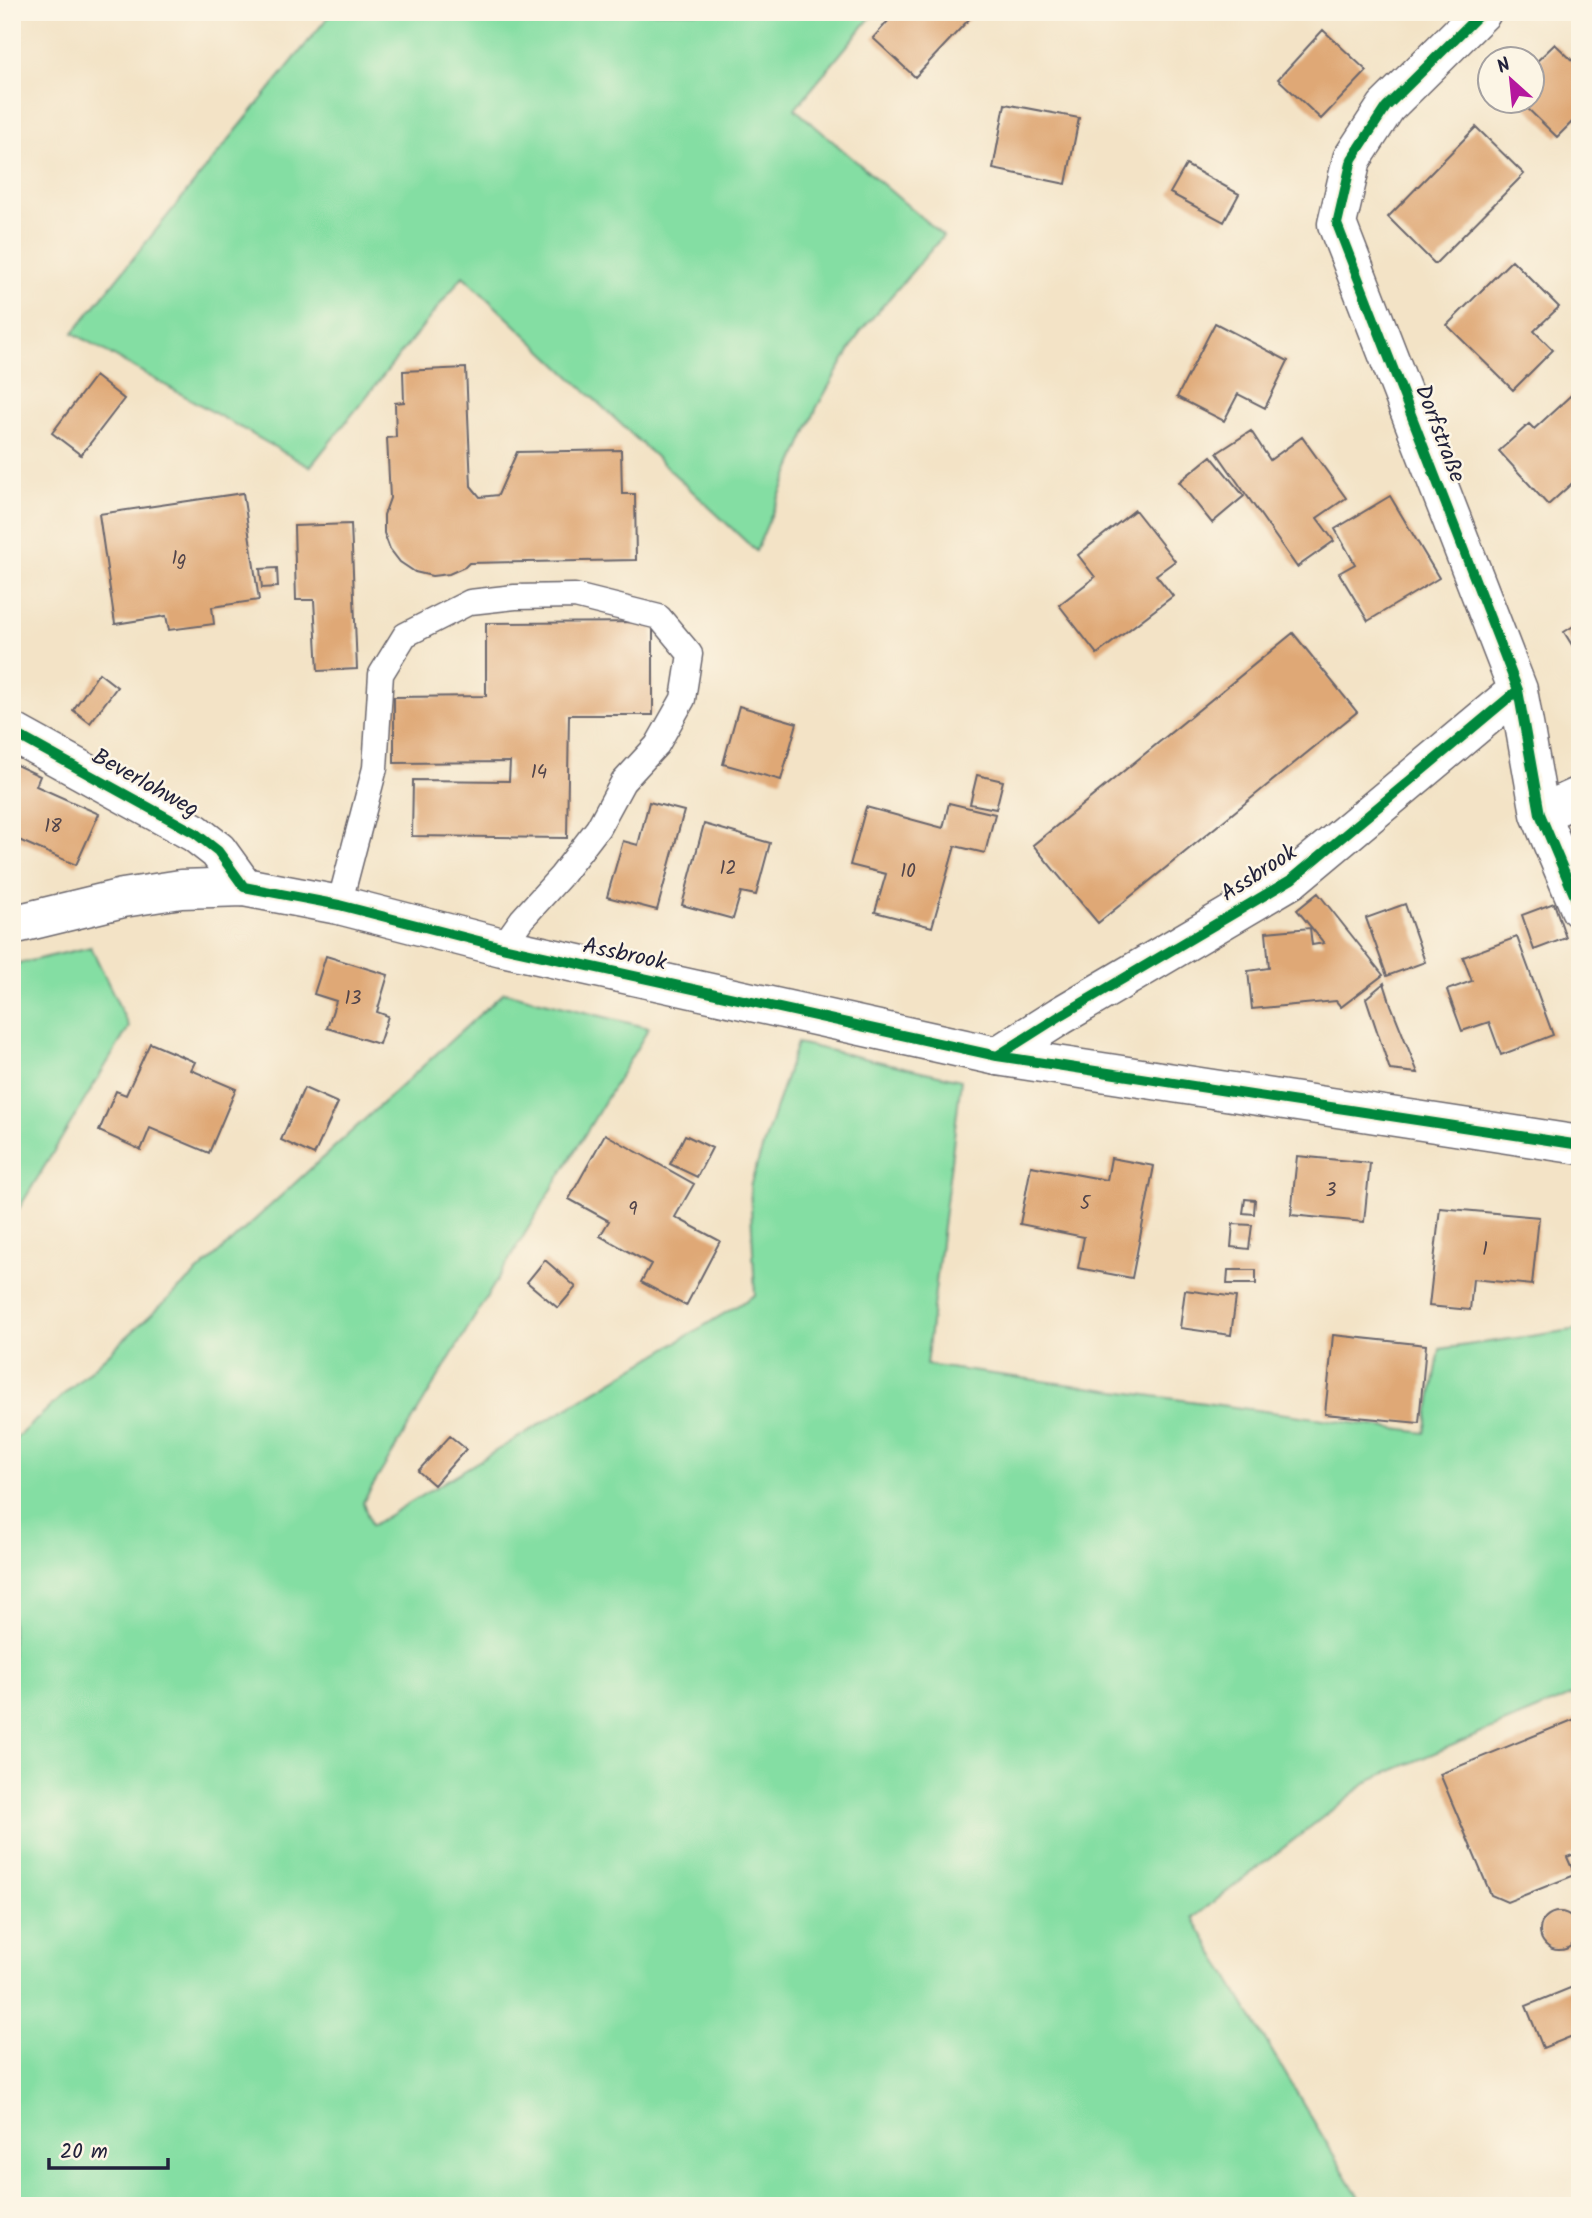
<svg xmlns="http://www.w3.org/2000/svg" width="1592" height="2218" font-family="Kalam,sans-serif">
  <rect width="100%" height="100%" fill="#fcf5e5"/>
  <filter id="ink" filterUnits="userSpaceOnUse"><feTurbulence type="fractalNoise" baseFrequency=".0143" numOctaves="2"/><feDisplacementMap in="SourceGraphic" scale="14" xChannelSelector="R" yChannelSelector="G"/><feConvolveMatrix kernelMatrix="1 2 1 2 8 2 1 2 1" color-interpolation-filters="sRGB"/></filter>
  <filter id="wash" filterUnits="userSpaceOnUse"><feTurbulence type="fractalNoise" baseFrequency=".00686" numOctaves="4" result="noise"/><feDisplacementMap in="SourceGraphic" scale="28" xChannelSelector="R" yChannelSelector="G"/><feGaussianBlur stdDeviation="1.57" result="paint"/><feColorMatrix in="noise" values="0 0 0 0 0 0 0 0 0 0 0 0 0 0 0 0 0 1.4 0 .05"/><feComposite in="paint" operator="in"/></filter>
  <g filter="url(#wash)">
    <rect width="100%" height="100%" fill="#f3e3c6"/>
    <path fill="#84dea3" stroke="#53806f" stroke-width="2" d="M332,12H875L795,109L943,236L860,332L817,407L756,551L463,276L310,467L73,333Z
      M91,947L129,1027L12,1220V965Z
      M504,992L649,1028L363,1502L371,1526L755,1295L750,1186L797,1043L961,1080L926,1365L1425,1433L1440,1349L1580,1329V1692L1372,1779L1193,1918L1364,2206H12V1438L15,1439Z"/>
    <g id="blocks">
      <path fill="#dfa876" d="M896,12H970L973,15L915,77L873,38Z
        M1323,30L1367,71L1321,119L1278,79Z
        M1555,44L1580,68V114L1557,137L1521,102H1532V66Z
        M1005,104L1079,118L1066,184L993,169Z
        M1476,127L1524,174L1435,264L1388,217Z
        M1186,165L1239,194L1224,222L1170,193Z
        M1512,260L1559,307L1534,331L1553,350L1513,390L1447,325Z
        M1215,323L1288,361L1265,408L1238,394L1224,421L1177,397Z
        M466,368L471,486L480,497L498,495L517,452L621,450L622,494H635L636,560L469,563L465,567L449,574L432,576L415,572L400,562L390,549L384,533V515L390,498L387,438L396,437L395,403L404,402L403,371Z
        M95,376L124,399L81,455L52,433Z
        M1580,387V480L1578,478L1548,505L1499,451L1529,424L1534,429Z
        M1251,431L1270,460L1302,437L1346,498L1317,518L1334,541L1297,567L1217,453Z
        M1211,456L1244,496L1212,523L1179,482Z
        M243,493L259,600L212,607L214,624L169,630L166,616L115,624L99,514Z
        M1390,496L1439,578L1368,621L1339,573L1355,564L1335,529Z
        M1135,510L1175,561L1156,575L1173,596L1097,654L1059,605L1095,577L1078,555Z
        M351,524L357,669L318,671L314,600H296L294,526Z
        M277,568L278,587L262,588L260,569Z
        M653,622V715H569L567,838L412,836L413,780L509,781L510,762L394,763V697L486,696V623Z
        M1580,622V658L1564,632Z
        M1293,633L1357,712L1098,923L1033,845Z
        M99,673L117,687L90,723L73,710Z
        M739,706L797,723L781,780L723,764Z
        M12,763L40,776L36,786L99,814L76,865L12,837Z
        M977,775L1003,781L996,809L970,804Z
        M649,802L684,811L657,910L607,897L623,841L638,845Z
        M949,803L995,814L985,853L955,846L932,927L875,912L886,874L850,865L866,807L943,828Z
        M704,824L770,843L756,895L741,892L733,919L682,905Z
        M1318,893L1383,975L1341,1007L1336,1001L1252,1009L1248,971L1269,968L1266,932L1310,928L1312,945L1324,943L1297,910Z
        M1554,903L1566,938L1534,950L1522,915Z
        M1405,904L1425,962L1387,976L1366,918Z
        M1517,937L1553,1035L1501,1055L1489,1022L1462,1031L1447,990L1472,981L1463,957Z
        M326,956L388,975L377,1012L388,1016L379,1044L327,1028L336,1001L314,994Z
        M1384,983L1391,1005L1418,1073L1390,1070L1366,998Z
        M150,1043L195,1062L191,1070L236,1089L209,1153L150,1128L141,1150L99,1131L116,1091L126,1095Z
        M304,1088L338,1103L314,1155L281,1140Z
        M605,1134L694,1184L675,1217L720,1241L686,1306L641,1282L651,1264L600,1236L609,1221L569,1199Z
        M685,1135L712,1148L697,1177L670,1164Z
        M1297,1156L1370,1163L1364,1222L1291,1215Z
        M1111,1158L1154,1166L1132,1278L1078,1268L1084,1237L1020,1224L1031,1166L1107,1180Z
        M1245,1199L1255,1200L1254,1214L1243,1213Z
        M1440,1208L1539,1217L1532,1285L1473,1279L1470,1310L1429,1306Z
        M1233,1224L1252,1225L1249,1249L1231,1247Z
        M545,1260L576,1287L558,1308L527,1282Z
        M1228,1270H1256V1284H1227Z
        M1185,1290L1236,1297L1231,1335L1180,1328Z
        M1333,1335L1426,1345L1419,1423L1325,1414Z
        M450,1436L466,1449L434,1485L418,1471Z
        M1580,1717V1852L1567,1857L1575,1875L1507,1902L1491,1895L1440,1774Z
        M1540 1931a19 19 0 1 1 38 0a19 19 0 1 1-38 0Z
        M1580,1984V2033L1543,2048L1526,2006Z"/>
    </g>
  </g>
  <g filter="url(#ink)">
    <use href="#blocks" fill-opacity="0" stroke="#6b666c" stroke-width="2"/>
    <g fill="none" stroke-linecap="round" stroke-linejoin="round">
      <defs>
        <path id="service" d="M339,905L375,768L381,674L405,635L470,602L515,597L575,596L659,617L690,654L683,699L657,745L623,782L598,828L561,876L522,919L502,947"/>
        <path id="minor" d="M1482,12L1386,107L1352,159L1337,224L1518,690L1540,814L1580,909
          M12,732L195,833L218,851L244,887
          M1540,814L1580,796
          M997,1056L1060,1016L1292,879L1518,690"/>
        <path id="tertiary" d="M12,925L123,898L181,889L244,887L339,905L502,947L997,1056L1580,1145"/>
      </defs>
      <use href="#service" stroke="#6b666c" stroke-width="27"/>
      <use href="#minor" stroke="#6b666c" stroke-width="41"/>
      <use href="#tertiary" stroke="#6b666c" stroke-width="41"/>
      <use href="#service" stroke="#fff" stroke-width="24"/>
      <use href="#minor" stroke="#fff" stroke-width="38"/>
      <use href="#tertiary" stroke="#fff" stroke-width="38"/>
      <defs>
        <path id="cycleway" d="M1482,12L1386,107L1352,159L1337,224L1518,690L1540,814L1580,909
          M12,732L195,833L218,851L244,887L339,905L502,947L997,1056L1580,1145
          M997,1056L1060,1016L1292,879L1518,690"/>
      </defs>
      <use href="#cycleway" stroke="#fcf5e5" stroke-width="15"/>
      <use href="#cycleway" stroke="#00873e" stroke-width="10"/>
    </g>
  </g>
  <g text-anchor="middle" stroke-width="5" stroke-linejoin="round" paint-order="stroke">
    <g font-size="19" fill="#51444a">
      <text x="179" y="564">1g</text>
      <text x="539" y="778">14</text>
      <text x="53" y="832">18</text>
      <text x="728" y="874">12</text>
      <text x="908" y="877">10</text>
      <text x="353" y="1004">13</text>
      <text x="1331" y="1196">3</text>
      <text x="1085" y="1209">5</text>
      <text x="633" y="1215">9</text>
      <text x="1485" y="1255">1</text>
    </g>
    <g font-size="23" fill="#22223b" stroke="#fcf5e5">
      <text transform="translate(1441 433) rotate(69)" y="8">Dorfstraße</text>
      <text transform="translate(146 782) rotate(29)" y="8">Beverlohweg</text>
      <text transform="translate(1258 872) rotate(-33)" y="8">Assbrook</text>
      <text transform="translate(625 953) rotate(12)" y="8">Assbrook</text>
    </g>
  </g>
  <rect width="1592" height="2218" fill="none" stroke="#fcf5e5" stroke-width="42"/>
  <g transform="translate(1511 80) rotate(333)"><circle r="33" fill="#fcf5e5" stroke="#a5a1a1" stroke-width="2"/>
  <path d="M0-5L12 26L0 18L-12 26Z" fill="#b5179e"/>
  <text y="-10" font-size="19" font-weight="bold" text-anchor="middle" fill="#22223b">N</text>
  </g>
  <path d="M49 2158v10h119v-10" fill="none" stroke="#22223b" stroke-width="3.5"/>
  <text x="60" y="2158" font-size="21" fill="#22223b" stroke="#fcf5e5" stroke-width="5" paint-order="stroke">20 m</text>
</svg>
